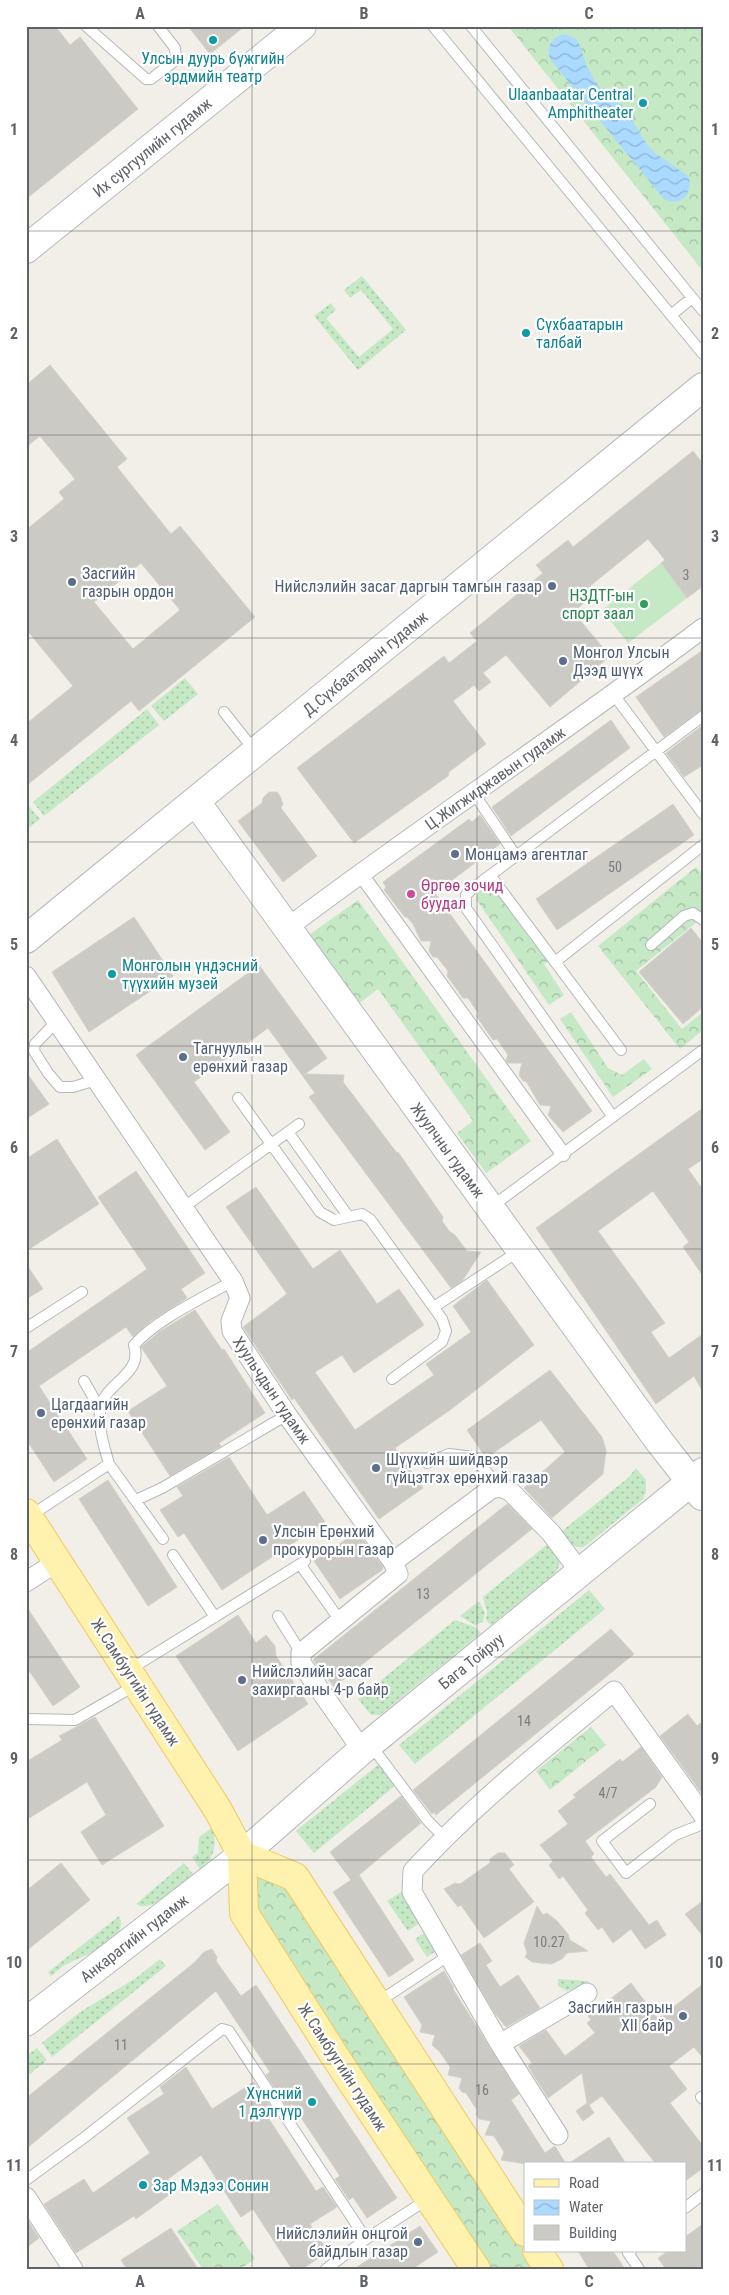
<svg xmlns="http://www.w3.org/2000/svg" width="729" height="2295" font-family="'Roboto Condensed',sans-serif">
  <defs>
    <pattern id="grass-dots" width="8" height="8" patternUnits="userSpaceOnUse" patternTransform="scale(1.25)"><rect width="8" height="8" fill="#c5e8c5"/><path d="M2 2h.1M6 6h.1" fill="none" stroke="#a3c0a4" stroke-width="1.8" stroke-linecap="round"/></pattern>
    <pattern id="forest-crowns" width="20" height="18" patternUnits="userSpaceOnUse" patternTransform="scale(1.25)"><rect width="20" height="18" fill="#c5e8c5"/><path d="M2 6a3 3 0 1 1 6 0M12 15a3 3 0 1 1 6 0" fill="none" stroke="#a3c0a4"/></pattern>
    <pattern id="water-waves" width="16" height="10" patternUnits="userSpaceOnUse" patternTransform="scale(1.25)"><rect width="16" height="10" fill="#aadaff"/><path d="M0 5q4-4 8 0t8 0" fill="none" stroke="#8eb4d2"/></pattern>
  </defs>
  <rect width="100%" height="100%" fill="#f1efe8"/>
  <path fill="url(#grass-dots)" d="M362,276L406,330L358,370L314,316L331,303L336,310L326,318L359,357L393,329L361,290L350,298L344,290Z
    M185,678L198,694L164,721L151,706Z
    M147,709L159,725L44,816L33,802Z
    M28,805L40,819L26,830V807Z
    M636,1468L646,1480V1492L643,1499L584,1547C573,1548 568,1543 561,1535L562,1531L628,1478Z
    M550,1542C557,1552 564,1560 556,1572L491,1625L486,1620L487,1612L483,1597Z
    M589,1590L605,1609L415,1764L399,1745Z
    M479,1601L485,1613L483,1622L475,1625L460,1616Z
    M455,1620L475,1627L481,1633L380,1715H371L358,1699Z
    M379,1764L396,1785L314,1853L296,1831Z
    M213,1827C216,1844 216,1858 200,1869L192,1857L198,1853L199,1837Z
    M184,1863L193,1874C181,1883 151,1915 136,1904Z
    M403,1891L423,1921L408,1931L387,1901Z
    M119,1916C132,1940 82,1956 67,1964C61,1967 56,1972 51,1976L48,1972Z
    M427,1931L439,1949L427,1957L415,1939Z
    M160,1959L166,1966L52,2057L42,2043L80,2012L136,1978Z
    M558,1979L588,1981L589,1984L567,1991L558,1986Z
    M37,2048L47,2060L26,2077V2056Z"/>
  <path fill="url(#forest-crowns)" d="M508,26H703V271Z
    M696,867L703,875V917L636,971L682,1029L703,1012V1030L680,1049L598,946Z
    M494,877L550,960L544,964L564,995L549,1005L476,899L480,888Z
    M358,900L531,1141L486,1173L457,1133L473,1121L378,989L358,1004L309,935Z
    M571,1012L608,1068L622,1075L644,1059L652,1069L613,1097L560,1019Z
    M591,1727L606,1745L550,1790L536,1771Z
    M258,1876L287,1884L536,2269H488L251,1910L255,1878Z
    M218,2204L255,2259L240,2269H203L177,2231Z"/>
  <path fill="#c5e8c5" d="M661,563L687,598L628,643L602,610Z"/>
  <path fill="url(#water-waves)" d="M565,34L576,39L579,43L587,67L598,86L615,98L627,112L648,146L655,153L688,176C695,193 679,209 663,198L550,59C546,46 552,37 565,34Z"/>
  <path fill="#cccac5" stroke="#d6d1c6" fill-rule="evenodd" d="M26,26H55L70,45L80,37L138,109L26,199Z
    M188,26H245L210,54Z
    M50,365L127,459L117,467L171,534L180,526L255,617L139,711L131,701L26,786V724L73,686L26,629V530L64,499L59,492L75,479L40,436L26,447V385ZM141,563L180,610L133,649L94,602Z
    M693,451L703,464V586L687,598L661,563L665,560L648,539L590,586L596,593L573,612L610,656L550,707L506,655L483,673L491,682L479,691L474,685L453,701L486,744L449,772L448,776L354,843L297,768L444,656L449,663L477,641L470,633L543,573L536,565L568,540L573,547Z
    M703,650V709L664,737L636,697Z
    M611,720L630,748L511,836L492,807Z
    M703,725V765L684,777L666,753Z
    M269,792H277L280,796L283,804L281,808L317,856L283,882L238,821L262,803L263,798Z
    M673,804L694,835L557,930L536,899Z
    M480,815L500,844L435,893L592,1111L563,1132L548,1115L551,1106L540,1105L526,1081H523L519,1075L522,1063H508L506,1060L508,1055L497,1039L493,1040L477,1017L478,1013L468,998H463L447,976L448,971L437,957H433L429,951L431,941H421L413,924L407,917H405L384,890L386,887L383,882L469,819L472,822Z
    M134,917L173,976L89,1032L52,972Z
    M691,928L703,943V1007L683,1024L639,972Z
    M259,965L327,1058L305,1074L344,1075L343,1082L397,1153L398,1152L443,1217L442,1221L449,1231L455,1235L467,1251L481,1252L462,1281L451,1288L309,1097L315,1093L268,1028L194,1082L230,1132L205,1150L136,1055Z
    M26,1072L49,1104L26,1119Z
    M703,1108V1159L688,1169L703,1190V1276L683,1247L689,1242L653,1191L598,1231L665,1323L651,1332L669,1358L703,1334V1392L694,1376L656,1404L536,1228Z
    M57,1139L99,1204L26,1251V1159Z
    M136,1171L205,1273L181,1289L187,1298L151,1321L133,1337L126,1327L39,1386L87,1459L54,1482L26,1439V1353L147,1269L98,1197Z
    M256,1187L313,1269L340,1250L377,1304L399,1289L424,1325L354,1373L342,1355L315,1372L355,1430L434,1375L426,1364L471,1332L453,1306L487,1280L534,1345L450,1410L395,1448L423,1488L379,1519L294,1398L292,1400L243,1327L287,1294L226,1207Z
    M26,1264L43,1289L26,1299Z
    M195,1310L222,1350L224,1349L265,1413L219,1443L221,1446L170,1476L128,1411L167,1386L141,1347L159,1332Z
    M550,1370L602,1437L606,1450L603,1474L552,1518L524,1488L565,1452L541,1420L486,1458L467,1430Z
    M229,1457L267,1515L304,1491L325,1522L222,1590L184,1533L178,1537L160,1510L183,1496L177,1487Z
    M108,1480L177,1587L148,1606L79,1499Z
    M507,1504L532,1529L334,1687L313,1660Z
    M357,1532L383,1567L382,1570L340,1599L314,1561Z
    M26,1606L80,1687L53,1706L26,1666Z
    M238,1615L256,1643L266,1635L275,1646L276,1656L308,1704L238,1751L176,1656Z
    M611,1629L634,1654L436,1815L434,1812L432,1814L413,1790Z
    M688,1714L697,1726L703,1721V1795L660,1736Z
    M95,1717L164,1826L102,1865L81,1832L106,1815L87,1782L26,1820V1762L62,1740L59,1736Z
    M641,1747L662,1777L656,1787L585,1841L594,1854L591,1857L606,1877L610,1874L649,1925L657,1920L666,1935L645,1949L631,1929L613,1943L602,1927L598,1930L585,1913L588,1910L563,1876L559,1879L549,1865L553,1861L540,1845L568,1824L558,1811L576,1797L573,1795L620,1759L622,1762Z
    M401,1796L421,1823L359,1875L414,1960L389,1977L333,1892L351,1880L330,1852Z
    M498,1853H505L514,1865L509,1869L534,1902L484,1938L461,1905L458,1907L444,1889L455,1883L460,1884L490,1863V1859Z
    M61,1863L90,1900L26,1951V1891Z
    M703,1901V1936L685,1914Z
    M537,1906L543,1915L547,1913L557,1921L568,1934L570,1940L588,1951L567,1953L562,1959L551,1964L532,1962L525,1957L527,1953L524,1943Z
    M480,1943L492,1961L486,1965L500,1987L518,1975L540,2008L506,2027L494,2012L461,1955Z
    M212,1949L217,1957L216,1961L241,1996L256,1985L397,2198L367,2218L353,2197L349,2200L335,2179L340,2176L292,2104L287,2107L266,2075L270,2072L216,1991L26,2149V2098L195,1962L204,1952Z
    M444,1971L454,1988L453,1989L519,2094L511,2100L545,2153L555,2146L566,2164H526L501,2160L504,2152L494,2136L485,2135L491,2121L479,2119L476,2114L477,2110L466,2093L462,2092L459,2088L462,2078L448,2075L450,2067L439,2051L432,2045L435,2035L420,2032L422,2025L404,1997Z
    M631,1983L658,2019L703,1984V2058L694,2047L669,2066L687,2089L670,2103L703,2146V2168L685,2181V2164H656L602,2096L589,2105L594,2113L583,2121L576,2111L587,2103L582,2073L548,2098L528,2066L532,2063L519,2046L546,2030L565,2056L595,2033L587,2023L591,2020L588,2016Z
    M186,2067L212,2109L254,2082L276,2114L269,2119L316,2191L323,2187L337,2207L310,2224L328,2252L302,2269H292L253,2209L241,2217L201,2155L168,2179L177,2189L136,2219L134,2216L76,2253L44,2204L84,2179L93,2193L150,2153L127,2118L164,2094L160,2087Z
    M609,2137L626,2164H568Z
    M26,2218L39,2238L26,2248Z
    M703,2224V2269H666L658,2258L668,2251H685V2237Z
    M420,2226L438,2252L412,2269H354Z
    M171,2228L198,2269H127L121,2260Z
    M578,2251H613L625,2269H589Z"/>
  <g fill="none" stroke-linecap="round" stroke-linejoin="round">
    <defs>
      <path id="service" d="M86,26L146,79H151L176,60L175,48L158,26
        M433,26L703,354
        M471,26L703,311
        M671,315L692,298
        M614,695L703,814
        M224,712L254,750
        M473,792L516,856L473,888L466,895V908L613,1117
        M516,856L703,716
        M490,875L621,1050
        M651,945L684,916L693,913L703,920
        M555,962L703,845
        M57,1021L35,1044L34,1051L48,1073L60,1087H73L96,1080
        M238,1098L320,1212L334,1220L362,1214L370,1219L442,1319L446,1331L442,1342L392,1379
        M288,1132L348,1216
        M184,1207L299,1124
        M491,1207L703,1050
        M434,1307L519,1251
        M26,1328L82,1292
        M84,1381L100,1409
        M427,1463L449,1454L473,1457L500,1487
        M109,1464L163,1539
        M136,1500L162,1488L287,1415
        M30,1516L109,1464C104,1446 98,1428 100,1410C103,1383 144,1375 134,1345C156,1320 204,1297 233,1281
        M173,1555L215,1617
        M300,1564L341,1622
        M278,1616L301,1653
        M129,1670L305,1561
        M26,1719L75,1720L136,1685
        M370,1744L428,1821L444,1837
        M650,1804L602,1841L626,1873L675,1835L703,1824
        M378,2002L448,1956
        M701,2097L703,2099
        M26,2180L85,2137L222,2029L229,2031L366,2239L428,2199
        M685,2208L703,2194
        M631,2251L628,2253L639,2269
        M326,2269L366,2239"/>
      <path id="pedestrian" d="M360,873L563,1154"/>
      <path id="minor" d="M287,928C424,825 566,731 703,628
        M26,976L233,1281L240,1298L231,1321L232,1331L287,1415L393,1562L398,1574L301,1653V1663L362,1750
        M393,1562L491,1489L500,1487L510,1491L551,1533L580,1572
        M26,1582L58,1561
        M587,1993L500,2044L412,1892L413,1871C474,1804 545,1748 614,1691L703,1815
        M500,2044L558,2135
        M26,2197L73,2269"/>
      <path id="secondary" d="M26,249L302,26
        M196,802L659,1441L702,1496
        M26,939L703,387
        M26,2022L242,1855L362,1750L703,1472"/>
      <path id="primary" d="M26,1513L218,1810L242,1855L244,1913L334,2055L476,2269
        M242,1855L295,1877L525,2232
        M537,2251L549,2269"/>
    </defs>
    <use href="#service" stroke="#b5b8bc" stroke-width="12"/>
    <use href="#pedestrian" stroke="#b5b8bc" stroke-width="16"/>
    <use href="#minor" stroke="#b5b8bc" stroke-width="21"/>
    <use href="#secondary" stroke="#b6babf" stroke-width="30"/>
    <use href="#primary" stroke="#f2c960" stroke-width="30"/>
    <use href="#service" stroke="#fff" stroke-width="10"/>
    <use href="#pedestrian" stroke="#fff" stroke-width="14"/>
    <use href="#minor" stroke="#fff" stroke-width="19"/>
    <use href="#secondary" stroke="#fff" stroke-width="28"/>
    <use href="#primary" stroke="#fff2af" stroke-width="28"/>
  </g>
  <path fill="none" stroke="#5f6368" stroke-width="1" stroke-opacity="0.55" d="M252,26V2269M477,26V2269M26,231H703M26,435H703M26,638H703M26,842H703M26,1046H703M26,1249H703M26,1453H703M26,1657H703M26,1860H703M26,2064H703"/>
  <g fill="#0f9aa8" stroke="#fff" stroke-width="2">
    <circle cx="213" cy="40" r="5"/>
    <circle cx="643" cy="103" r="5"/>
    <circle cx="526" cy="333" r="5"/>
    <circle cx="112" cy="974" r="5"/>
    <circle cx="312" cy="2102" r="5"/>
    <circle cx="143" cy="2185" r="5"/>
  </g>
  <g fill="#5c6f8a" stroke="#fff" stroke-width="2">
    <circle cx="72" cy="582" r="5"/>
    <circle cx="552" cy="586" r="5"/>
    <circle cx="563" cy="661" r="5"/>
    <circle cx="455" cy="854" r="5"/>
    <circle cx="183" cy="1057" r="5"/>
    <circle cx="41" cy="1413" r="5"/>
    <circle cx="376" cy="1468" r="5"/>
    <circle cx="263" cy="1540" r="5"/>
    <circle cx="242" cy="1680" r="5"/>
    <circle cx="683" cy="2016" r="5"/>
    <circle cx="418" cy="2242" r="5"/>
  </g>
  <circle fill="#2e9e5b" stroke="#fff" stroke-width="2" cx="644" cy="604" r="5"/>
  <circle fill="#d1479c" stroke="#fff" stroke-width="2" cx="411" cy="894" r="5"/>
  <g text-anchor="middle" stroke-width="4.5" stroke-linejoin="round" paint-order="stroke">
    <g font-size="14" fill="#7a7d7f">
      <text x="686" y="580">3</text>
      <text x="615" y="872">50</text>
      <text x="423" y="1599">13</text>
      <text x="524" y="1726">14</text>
      <text x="608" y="1798">4/7</text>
      <text x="549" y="1947">10.27</text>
      <text x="121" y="2050">11</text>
      <text x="482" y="2095">16</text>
    </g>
    <g font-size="16" fill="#0d838f" stroke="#fff" text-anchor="start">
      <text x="213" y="64" text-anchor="middle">Улсын дуурь бүжгийн<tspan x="213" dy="18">эрдмийн театр</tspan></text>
      <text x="633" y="100" text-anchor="end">Ulaanbaatar Central<tspan x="633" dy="18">Amphitheater</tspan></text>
      <text x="536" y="330">Сүхбаатарын<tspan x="536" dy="18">талбай</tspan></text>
      <text x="122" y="971">Монголын үндэсний<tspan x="122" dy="18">түүхийн музей</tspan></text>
      <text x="302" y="2099" text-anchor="end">Хүнсний<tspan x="302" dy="18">1 дэлгүүр</tspan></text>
      <text x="153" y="2191">Зар Мэдээ Сонин</text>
    </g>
    <g font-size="16" fill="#5f6368" stroke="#fff">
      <text transform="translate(152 147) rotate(-39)" y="6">Их сургуулийн гудамж</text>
      <text transform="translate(365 663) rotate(-39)" y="6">Д.Сүхбаатарын гудамж</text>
      <text transform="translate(495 778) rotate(-35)" y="6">Ц.Жигжиджавын гудамж</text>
      <text transform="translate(448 1150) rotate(54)" y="6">Жуулчны гудамж</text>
      <text transform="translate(272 1390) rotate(56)" y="6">Хуульчдын гудамж</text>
      <text transform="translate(471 1661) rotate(-39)" y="6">Бага Тойруу</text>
      <text transform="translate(136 1682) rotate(57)" y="6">Ж.Самбуугийн гудамж</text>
      <text transform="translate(134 1938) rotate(-38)" y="6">Анкарагийн гудамж</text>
      <text transform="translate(343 2067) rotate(57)" y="6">Ж.Самбуугийн гудамж</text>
    </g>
    <g font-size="16" fill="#4e5e75" stroke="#fff" text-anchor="start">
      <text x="82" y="579">Засгийн<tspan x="82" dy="18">газрын ордон</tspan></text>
      <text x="542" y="592" text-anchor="end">Нийслэлийн засаг даргын тамгын газар</text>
      <text x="573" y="658">Монгол Улсын<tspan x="573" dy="18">Дээд шүүх</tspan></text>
      <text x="465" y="860">Монцамэ агентлаг</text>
      <text x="193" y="1054">Тагнуулын<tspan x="193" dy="18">ерөнхий газар</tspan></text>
      <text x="51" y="1410">Цагдаагийн<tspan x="51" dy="18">ерөнхий газар</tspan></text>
      <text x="386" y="1465">Шүүхийн шийдвэр<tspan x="386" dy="18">гүйцэтгэх ерөнхий газар</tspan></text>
      <text x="273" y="1537">Улсын Ерөнхий<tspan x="273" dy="18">прокурорын газар</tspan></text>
      <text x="252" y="1677">Нийслэлийн засаг<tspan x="252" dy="18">захиргааны 4-р байр</tspan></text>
      <text x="673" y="2013" text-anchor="end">Засгийн газрын<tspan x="673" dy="18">XII байр</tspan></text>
      <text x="408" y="2239" text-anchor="end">Нийслэлийн онцгой<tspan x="408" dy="18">байдлын газар</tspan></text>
    </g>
    <g font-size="16" fill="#27864d" stroke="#fff" text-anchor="end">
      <text x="634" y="601">НЗДТГ-ын<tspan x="634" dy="18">спорт заал</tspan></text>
    </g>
    <g font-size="16" fill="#b23c85" stroke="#fff" text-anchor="start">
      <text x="421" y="891">Өргөө зочид<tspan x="421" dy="18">буудал</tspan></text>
    </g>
  </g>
  <rect width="729" height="2295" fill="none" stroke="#ffffff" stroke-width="55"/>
  <rect x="524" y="2162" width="162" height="90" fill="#ffffff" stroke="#bfc1c3"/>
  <rect x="534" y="2179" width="25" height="8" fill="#fff2af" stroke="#bfc1c3"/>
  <text x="569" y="2188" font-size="15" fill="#5f6368">Road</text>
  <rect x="534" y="2200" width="25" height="15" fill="url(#water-waves)" stroke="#bfc1c3"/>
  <text x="569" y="2212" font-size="15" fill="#5f6368">Water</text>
  <rect x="534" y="2225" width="25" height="15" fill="#cccac5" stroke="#bfc1c3"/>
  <text x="569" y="2238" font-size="15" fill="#5f6368">Building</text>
  <rect x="28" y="28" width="674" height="2240" fill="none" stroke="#5f6368" stroke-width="2"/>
  <g font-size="16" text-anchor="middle" font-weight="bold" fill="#5f6368">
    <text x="140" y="19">A</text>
    <text x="364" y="19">B</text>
    <text x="589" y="19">C</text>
    <text x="14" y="135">1</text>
    <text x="715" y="135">1</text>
    <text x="14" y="339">2</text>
    <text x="715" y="339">2</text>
    <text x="14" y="542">3</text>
    <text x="715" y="542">3</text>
    <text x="14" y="746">4</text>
    <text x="715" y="746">4</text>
    <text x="14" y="950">5</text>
    <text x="715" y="950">5</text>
    <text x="14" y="1153">6</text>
    <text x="715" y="1153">6</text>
    <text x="14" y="1357">7</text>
    <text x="715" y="1357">7</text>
    <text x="14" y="1560">8</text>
    <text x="715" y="1560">8</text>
    <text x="14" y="1764">9</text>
    <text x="715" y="1764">9</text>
    <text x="14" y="1968">10</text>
    <text x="715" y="1968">10</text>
    <text x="14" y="2171">11</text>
    <text x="715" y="2171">11</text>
    <text x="140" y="2287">A</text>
    <text x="364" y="2287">B</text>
    <text x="589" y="2287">C</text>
  </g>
</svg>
